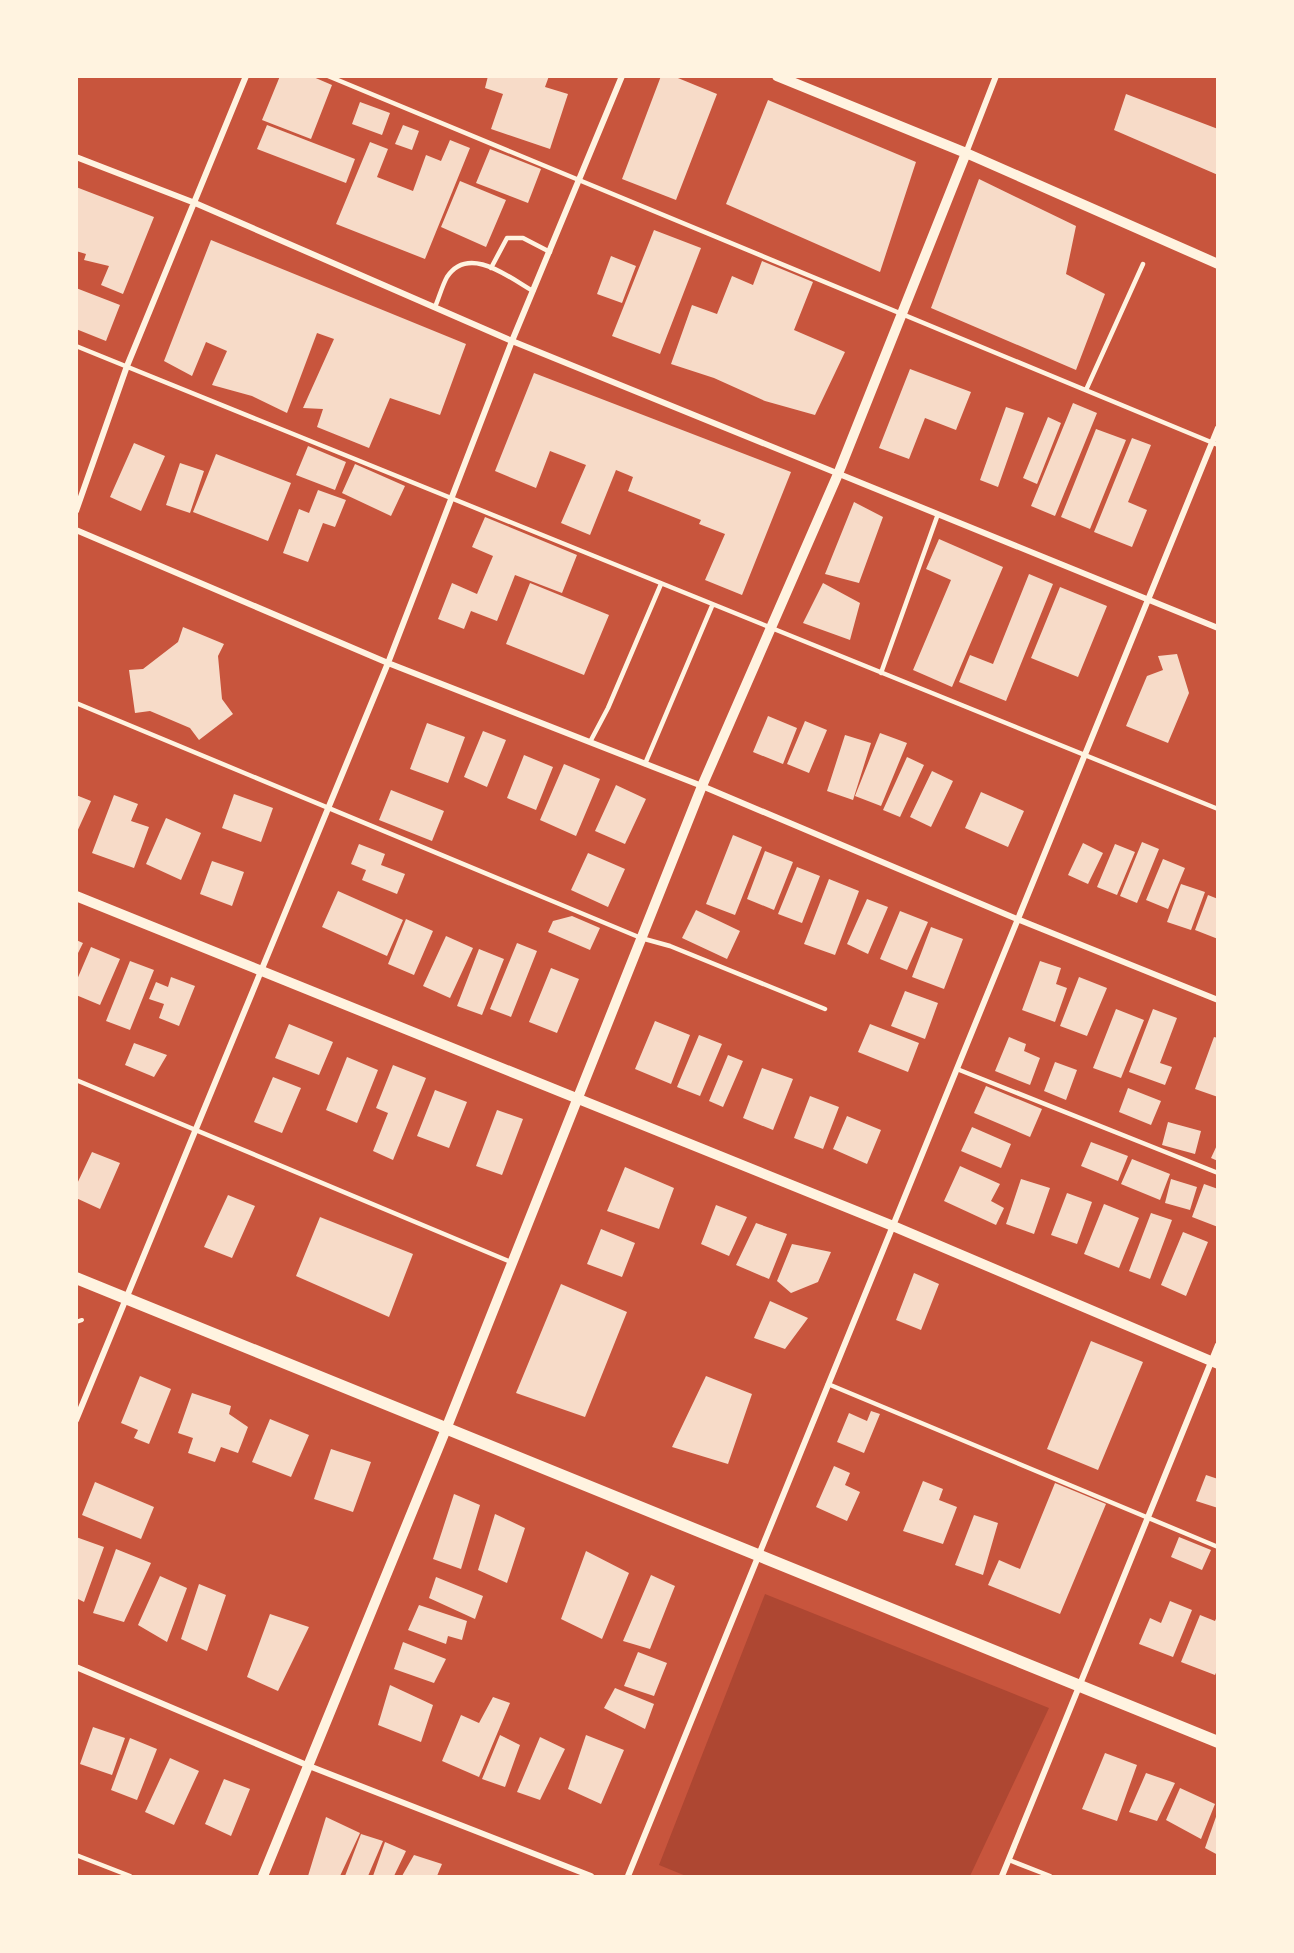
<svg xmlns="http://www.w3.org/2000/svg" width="1294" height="1953" font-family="'DM Sans',sans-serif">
  <rect width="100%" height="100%" fill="#c8553d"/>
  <path fill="#ae4732" d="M765,1594L1049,1708L970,1876H686L659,1865Z"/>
  <path fill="#f7dbc8" d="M280,76H311L332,85L311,139L262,120Z
    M488,76H549L545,87L568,94L550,149L491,129L503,94L485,88Z
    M661,76H673L717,94L676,200L622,179Z
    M1126,94L1218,129V175L1114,130Z
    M768,100L916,162L880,272L726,204Z
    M360,102L390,113L382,135L352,124Z
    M267,125L355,159L346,183L257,149Z
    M403,125L419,131L412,150L395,144Z
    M450,140L470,148L425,259L336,224L370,142L388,149L377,177L413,191L426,155L441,161Z
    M490,149L541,169L528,203L476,183Z
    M979,179L1076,226L1066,274L1105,294L1076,370L931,308Z
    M460,181L506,200L486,247L441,227Z
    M76,187L154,217L123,294L101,285L109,266L84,260L86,254L76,251Z
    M654,230L701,248L660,354L612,336Z
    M211,240L466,344L440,415L390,398L369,448L317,427L323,409L303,408L334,339L317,333L287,413L252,396L212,385L227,351L206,342L192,376L164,361Z
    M611,256L636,266L622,303L597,294Z
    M762,261L813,282L794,330L845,352L815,415L765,401L714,378L671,364L692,305L717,314L732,276L753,285Z
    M76,288L120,305L106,341L76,329Z
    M910,369L971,392L956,430L925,418L909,459L879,448Z
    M534,373L791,472L742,595L705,580L725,534L699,524L701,520L628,491L633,477L616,470L590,535L561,523L586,465L550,451L536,488L495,471Z
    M1073,403L1097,413L1055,516L1031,506Z
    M1006,407L1024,413L998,487L980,480Z
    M1048,417L1061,423L1037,484L1023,478Z
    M1096,429L1126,440L1090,529L1061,517Z
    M1132,438L1151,445L1128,502L1147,510L1132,547L1094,532Z
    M134,443L165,456L141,511L110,497Z
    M308,446L346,462L335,490L296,475Z
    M216,454L291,483L268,541L193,512Z
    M180,463L204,471L190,513L166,505Z
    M355,464L405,486L391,516L342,493Z
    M318,490L346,500L335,527L323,523L308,562L283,553L299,509L309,513Z
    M854,502L883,517L859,583L825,574Z
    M485,517L577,555L562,593L515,575L497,621L471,611L464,629L438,619L452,583L477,594L493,556L472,547Z
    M939,539L1003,567L952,687L913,670L951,580L926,569Z
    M1029,574L1053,584L1006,701L959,682L970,655L993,664Z
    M530,583L609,615L584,675L506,644Z
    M823,583L860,603L850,640L803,623Z
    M1060,587L1107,606L1078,677L1031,658Z
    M183,627L224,644L218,656L222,699L233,714L199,740L190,728L150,711L135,713L129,670L143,669L178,642Z
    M1177,654L1189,693L1168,743L1126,726L1147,676L1163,670L1158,656Z
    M768,716L797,728L783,764L753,752Z
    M805,721L827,730L809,773L787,764Z
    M427,723L465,737L448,783L410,769Z
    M483,731L506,740L487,787L464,777Z
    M880,733L907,743L881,806L855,796Z
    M845,735L871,743L853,800L827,791Z
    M524,755L553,767L536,810L507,798Z
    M907,757L924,765L900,817L883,810Z
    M564,764L600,779L576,836L540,820Z
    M932,771L953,781L931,827L910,817Z
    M616,785L646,799L625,844L595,831Z
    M391,790L444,811L432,841L379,820Z
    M981,792L1024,811L1008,847L965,828Z
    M234,794L273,808L261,842L222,828Z
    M76,795L91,801L76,834Z
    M114,795L138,804L131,821L149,827L134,868L92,853Z
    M166,818L201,833L181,880L146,864Z
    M733,835L762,847L735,915L706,904Z
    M1142,842L1159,849L1137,903L1120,896Z
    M1083,843L1103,853L1088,884L1068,875Z
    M359,844L385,854L381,865L405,874L397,894L362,880L366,870L351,864Z
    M1115,844L1135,852L1117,895L1097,887Z
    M765,851L793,862L774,910L747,899Z
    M588,853L625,869L608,907L571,890Z
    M1163,859L1185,868L1168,909L1146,900Z
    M212,861L244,872L232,906L200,894Z
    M797,867L820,876L802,923L778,914Z
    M829,879L859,891L835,955L804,944Z
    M1181,884L1205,892L1191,930L1167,922Z
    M338,891L403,920L387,956L322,927Z
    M1208,895L1218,899V939L1195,930Z
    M867,899L888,907L868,954L847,944Z
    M696,910L740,931L727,959L682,938Z
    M900,911L928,922L907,970L880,959Z
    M572,916L600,928L590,950L548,932L553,921Z
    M406,919L433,931L414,975L388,964Z
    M931,927L963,939L944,989L912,977Z
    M446,936L473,948L450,998L423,986Z
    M76,940L83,943L76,957Z
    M517,943L537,951L511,1017L490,1009Z
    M91,947L120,959L100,1005L76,995V982Z
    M479,949L504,959L482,1015L457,1006Z
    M130,961L154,970L130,1030L106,1021Z
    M1040,961L1061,968L1056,984L1067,988L1055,1022L1022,1010Z
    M551,968L579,979L557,1033L529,1022Z
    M171,977L195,986L179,1026L159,1018L164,1004L149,999L156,982L168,987Z
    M1079,977L1107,988L1087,1036L1060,1026Z
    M905,991L938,1003L925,1039L891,1026Z
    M1116,1009L1144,1020L1121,1078L1093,1068Z
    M1153,1009L1177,1018L1160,1063L1172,1067L1165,1085L1129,1072Z
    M655,1021L690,1035L671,1084L635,1069Z
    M289,1024L333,1042L319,1075L275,1058Z
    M870,1024L919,1043L908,1072L858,1052Z
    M699,1035L722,1044L700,1096L677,1087Z
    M1009,1037L1026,1044L1024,1051L1040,1058L1030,1085L995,1071Z
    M1214,1037L1218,1038V1097L1195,1089Z
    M134,1043L167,1055L154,1077L125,1065Z
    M728,1055L743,1061L723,1107L709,1101Z
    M347,1057L378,1070L357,1123L326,1110Z
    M1055,1062L1077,1070L1066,1100L1044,1091Z
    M393,1065L426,1078L393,1160L373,1151L388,1113L376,1108Z
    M762,1068L793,1079L773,1130L743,1118Z
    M273,1077L301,1088L282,1133L254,1122Z
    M986,1086L1042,1109L1030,1137L974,1113Z
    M1128,1088L1161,1101L1151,1125L1119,1112Z
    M435,1090L467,1102L449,1148L417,1136Z
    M810,1096L839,1107L823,1149L794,1138Z
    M497,1110L523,1119L502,1175L476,1166Z
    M847,1116L881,1130L867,1164L833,1149Z
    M1168,1122L1201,1131L1195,1154L1162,1145Z
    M972,1127L1011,1144L1001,1168L961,1151Z
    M1091,1142L1128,1156L1118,1181L1081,1166Z
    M1218,1143V1161L1211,1158Z
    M92,1152L120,1163L100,1209L76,1198V1186Z
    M1132,1159L1170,1174L1160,1200L1121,1184Z
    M960,1166L1000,1184L991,1201L1004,1208L996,1225L944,1201Z
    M625,1167L674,1188L659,1229L607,1211Z
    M1021,1179L1050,1188L1034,1234L1006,1224Z
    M1171,1179L1197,1187L1190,1210L1165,1203Z
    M1204,1184L1218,1189V1227L1192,1217Z
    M1067,1193L1092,1202L1077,1244L1051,1235Z
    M228,1195L255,1206L232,1258L204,1247Z
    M1104,1204L1139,1218L1119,1268L1084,1254Z
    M716,1205L747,1217L729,1256L701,1244Z
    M1151,1213L1172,1220L1150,1279L1129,1271Z
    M320,1217L413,1254L389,1317L296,1276Z
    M756,1223L787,1234L769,1279L736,1265Z
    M601,1229L635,1243L622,1277L587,1264Z
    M1183,1232L1208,1242L1186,1296L1161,1285Z
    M792,1244L831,1252L818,1282L791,1293L777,1281Z
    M914,1273L939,1284L921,1330L896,1320Z
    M561,1284L627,1312L585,1417L516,1393Z
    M770,1301L808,1318L785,1349L754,1338Z
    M1091,1341L1143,1362L1098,1470L1047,1449Z
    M140,1376L171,1389L149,1444L134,1438L138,1430L121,1423Z
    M706,1376L752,1394L728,1464L672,1447Z
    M192,1393L231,1406L229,1414L248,1427L238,1453L221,1447L215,1462L188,1453L193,1438L178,1433Z
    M871,1411L880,1414L864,1453L837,1442L849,1413L867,1421Z
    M270,1419L309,1435L291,1477L252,1462Z
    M331,1449L371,1462L353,1512L314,1499Z
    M834,1466L850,1473L845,1485L860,1492L847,1521L816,1507Z
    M1206,1475L1218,1479V1508L1196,1501Z
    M923,1481L943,1489L939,1500L957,1507L943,1544L903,1531Z
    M95,1482L154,1507L141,1539L82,1515Z
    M1055,1483L1106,1504L1060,1614L988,1585L999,1560L1020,1569Z
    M454,1494L480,1505L461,1569L433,1559Z
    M495,1514L525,1528L507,1583L478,1570Z
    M974,1515L998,1523L983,1575L955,1565Z
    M76,1537L104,1547L84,1602L76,1598Z
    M1179,1537L1211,1550L1202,1570L1171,1557Z
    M116,1549L151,1563L124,1622L93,1613Z
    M586,1551L629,1573L602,1639L561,1619Z
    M651,1575L675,1586L650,1649L623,1641Z
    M160,1576L187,1588L167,1642L138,1625Z
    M436,1577L483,1596L475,1619L429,1598Z
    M199,1584L226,1595L207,1651L181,1639Z
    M1170,1601L1192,1610L1173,1657L1139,1644L1150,1618L1161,1623Z
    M419,1605L467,1621L462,1640L448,1636L446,1644L408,1630Z
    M270,1614L309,1627L278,1691L247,1677Z
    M1218,1614V1668L1215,1675L1181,1662L1200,1615L1215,1621Z
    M403,1642L446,1659L434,1683L394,1669Z
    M638,1652L667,1663L654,1696L624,1686Z
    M390,1685L433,1705L421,1742L378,1725Z
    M615,1688L654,1704L645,1729L604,1708Z
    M493,1697L510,1703L479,1777L442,1761L461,1715L479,1723Z
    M93,1727L125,1738L112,1775L80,1764Z
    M500,1735L520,1745L505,1787L482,1779Z
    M586,1735L624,1750L601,1804L568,1789Z
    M540,1737L565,1749L540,1800L517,1792Z
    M130,1738L157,1749L137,1800L111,1790Z
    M1105,1753L1137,1765L1117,1821L1082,1809Z
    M170,1758L199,1771L174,1825L145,1812Z
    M1146,1773L1175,1783L1157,1821L1129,1812Z
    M224,1779L250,1789L231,1836L205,1824Z
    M1180,1788L1215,1804L1201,1839L1166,1820Z
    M1217,1814H1218V1855L1205,1848Z
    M326,1817L360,1833L340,1876H308Z
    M361,1834L383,1841L368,1876H345Z
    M385,1842L406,1851L394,1876H373Z
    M414,1855L442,1864L437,1876H402Z"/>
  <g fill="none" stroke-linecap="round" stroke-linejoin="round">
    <path stroke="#fff3e0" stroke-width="4" d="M76,1322L82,1320"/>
    <path stroke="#fff3e0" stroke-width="4.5" d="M328,76L1218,445
      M491,268L507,238H523L550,252
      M435,307C439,298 442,286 447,277C469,244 510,278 533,291
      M76,346L1218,809
      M1086,390L1143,264
      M881,673L938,514
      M76,703L641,938L670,946L825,1009
      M590,742L608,708L661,584
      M645,764L712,606
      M957,1069L1218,1173
      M76,1080L511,1262
      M828,1384L1218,1547
      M76,1855L130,1876
      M1009,1860L1050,1876"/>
    <path stroke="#fff3e0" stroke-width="6" d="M966,153L996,76
      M76,157L195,203L512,341L1218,628
      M76,511L127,366L246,76
      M76,530L388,663L702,786L1017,919L1218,1000
      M76,1420L388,663L512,341L622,76
      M76,1667L309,1766L591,1876
      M628,1876L1218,428
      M1002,1876L1218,1345"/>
    <path stroke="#fff3e0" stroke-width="10" d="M777,76L966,153L1218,264
      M76,896L893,1226L1218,1364
      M263,1876L446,1429L702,786L838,474L966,153"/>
    <path stroke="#fff3e0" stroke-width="12" d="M76,1278L1218,1742"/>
  </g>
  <rect width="1294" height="1953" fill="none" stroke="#fff3e0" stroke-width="156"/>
</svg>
